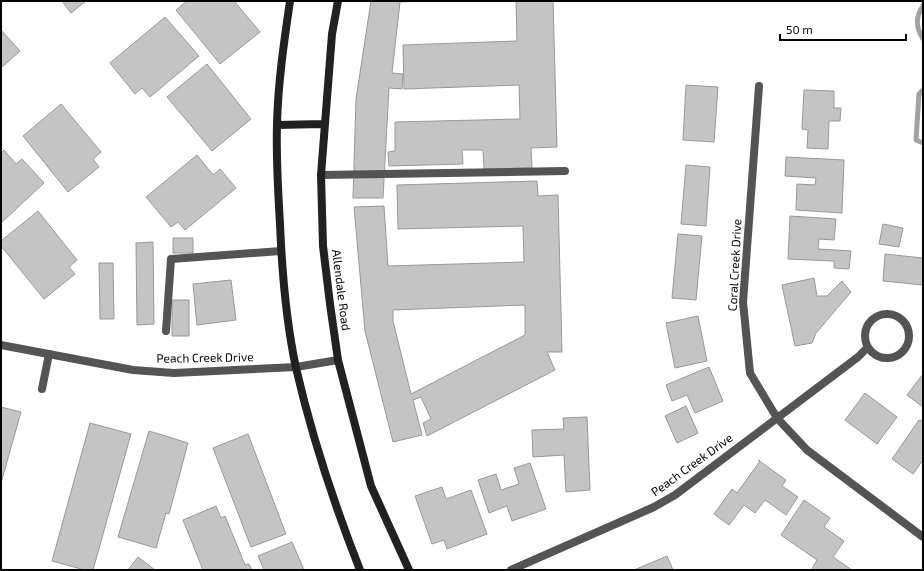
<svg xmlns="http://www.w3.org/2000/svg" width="924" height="571" font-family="'Exo 2',sans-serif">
  <rect width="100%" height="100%" fill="#fff"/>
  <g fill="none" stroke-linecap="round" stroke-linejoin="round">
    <path stroke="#a2a2a2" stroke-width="5" d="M923,6C915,18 916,27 923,39
      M923,90L919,94L916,140L923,143"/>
  </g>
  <path fill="#c4c4c4" stroke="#989898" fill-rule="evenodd" d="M62,1H86L71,13Z
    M187,1H234L260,32L220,64L176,10Z
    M371,1H418L400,2L392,73L403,74L402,89L389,88L383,198H353L356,99Z
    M516,1H553L557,147L531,148L532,168L484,169L483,150H462L463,164L389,166L388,152L395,151V122L520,119L519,85L404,89L403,45L517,41Z
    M165,17L199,56L150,97L142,88L135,94L110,63Z
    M1,30L20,51L1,68Z
    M207,64L251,119L212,151L167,97Z
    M686,85L718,87L714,142L683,140Z
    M804,90L834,91V108H841L840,121H829L828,149L807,148L808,130L802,129Z
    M61,104L101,152L93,159L99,167L68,192L23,136Z
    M4,150L16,164L22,159L44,183L1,223V153Z
    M197,155L213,175L220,169L236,188L185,230L178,222L171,227L146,197Z
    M786,157L844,160L842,213L796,210L797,184L815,185L816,178L785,176Z
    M686,165L710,167L706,226L681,224Z
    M537,181L538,196L558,195L562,352H547L555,370L427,436L423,423L431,419L421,397L413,400L422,435L393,442L365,331L354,207L384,206L388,266L524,262L523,226L398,229L397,185ZM525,305V335L411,394L393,321V310Z
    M38,211L77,260L69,267L75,274L44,299L1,246V241Z
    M790,216L836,219L834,240L819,239L818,249L851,251L849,269L834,268V261L788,259Z
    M883,224L903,228L899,247L879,244Z
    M678,234L702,236L696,300L672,298Z
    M173,238H193V253H173Z
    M153,242L154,324L137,325L136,243Z
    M885,254L923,258V285L883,281Z
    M99,263H113L114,319H100Z
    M814,278L817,296H827L842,281L851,292L816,333L812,343L795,346L782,285Z
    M231,280L236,320L197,325L193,284Z
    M172,300H189V336H172Z
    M698,316L707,361L675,368L666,323Z
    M709,367L723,401L695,413L687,395L672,401L666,385Z
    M923,374V407L907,395Z
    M865,393L897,417L877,444L845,420Z
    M686,406L698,433L677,443L665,416Z
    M1,407L21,412L1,483Z
    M587,417L590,490L566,492L564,455L533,457L532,430L564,429L563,418Z
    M923,418V460L913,474L892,459L919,420L921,421Z
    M90,423L131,434L93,570H85L52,561Z
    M149,431L188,443L169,514L166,513L156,548L118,537Z
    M248,434L286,534L251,547L213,448Z
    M758,460L786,480L782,486L798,497L786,515L765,500L755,513L744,505L729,525L714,514L732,489L737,493L760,461Z
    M530,463L546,509L512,521L507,506L489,513L478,480L496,474L501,490L519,484L514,468Z
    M442,487L446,499L471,490L487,534L447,549L444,540L432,544L415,496Z
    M804,500L830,518L824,527L844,541L833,557L852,570H814L812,569L817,560L781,535Z
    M216,506L221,518L225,516L245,565L249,564L252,570H203L183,520Z
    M292,542L304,570H264L258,556Z
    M667,556L673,570H634Z
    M138,557L155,570H128Z"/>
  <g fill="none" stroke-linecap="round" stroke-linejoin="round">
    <path stroke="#545454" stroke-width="8" d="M321,175L565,171
      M166,331L171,259L281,251
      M42,389L49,354"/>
    <path stroke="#545454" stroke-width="8" d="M759,86L743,302L750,373L777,418L807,450L923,537
      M865 336a22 22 0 1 1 44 0a22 22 0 1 1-44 0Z
      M1,345L133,370L174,373L296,367L338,360
      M511,570L654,507L675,495L858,357L868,347"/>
    <path stroke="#212121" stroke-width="8" d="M290,1C284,42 278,83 277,124C276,157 278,191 280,224C282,273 286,321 296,368C312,437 334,504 360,570
      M338,1L332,34L321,175L323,246L330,304L338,360L371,486L409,570
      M277,125L323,124"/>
  </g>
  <g text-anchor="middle" stroke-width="3" stroke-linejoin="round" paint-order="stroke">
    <g font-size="12" fill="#000" stroke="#fff">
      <text transform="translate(735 265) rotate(-87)" y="4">Coral Creek Drive</text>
      <text transform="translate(341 290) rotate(83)" y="4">Allendale Road</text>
      <text transform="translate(205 358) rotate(-1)" y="4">Peach Creek Drive</text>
      <text transform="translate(692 465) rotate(-36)" y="4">Peach Creek Drive</text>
    </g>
  </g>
  <rect width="924" height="571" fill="none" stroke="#000000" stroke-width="4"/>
  <path d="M780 34v6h126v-6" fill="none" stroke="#000000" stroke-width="2"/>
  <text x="786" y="34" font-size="12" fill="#000000" stroke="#ffffff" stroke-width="3" paint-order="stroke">50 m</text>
</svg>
